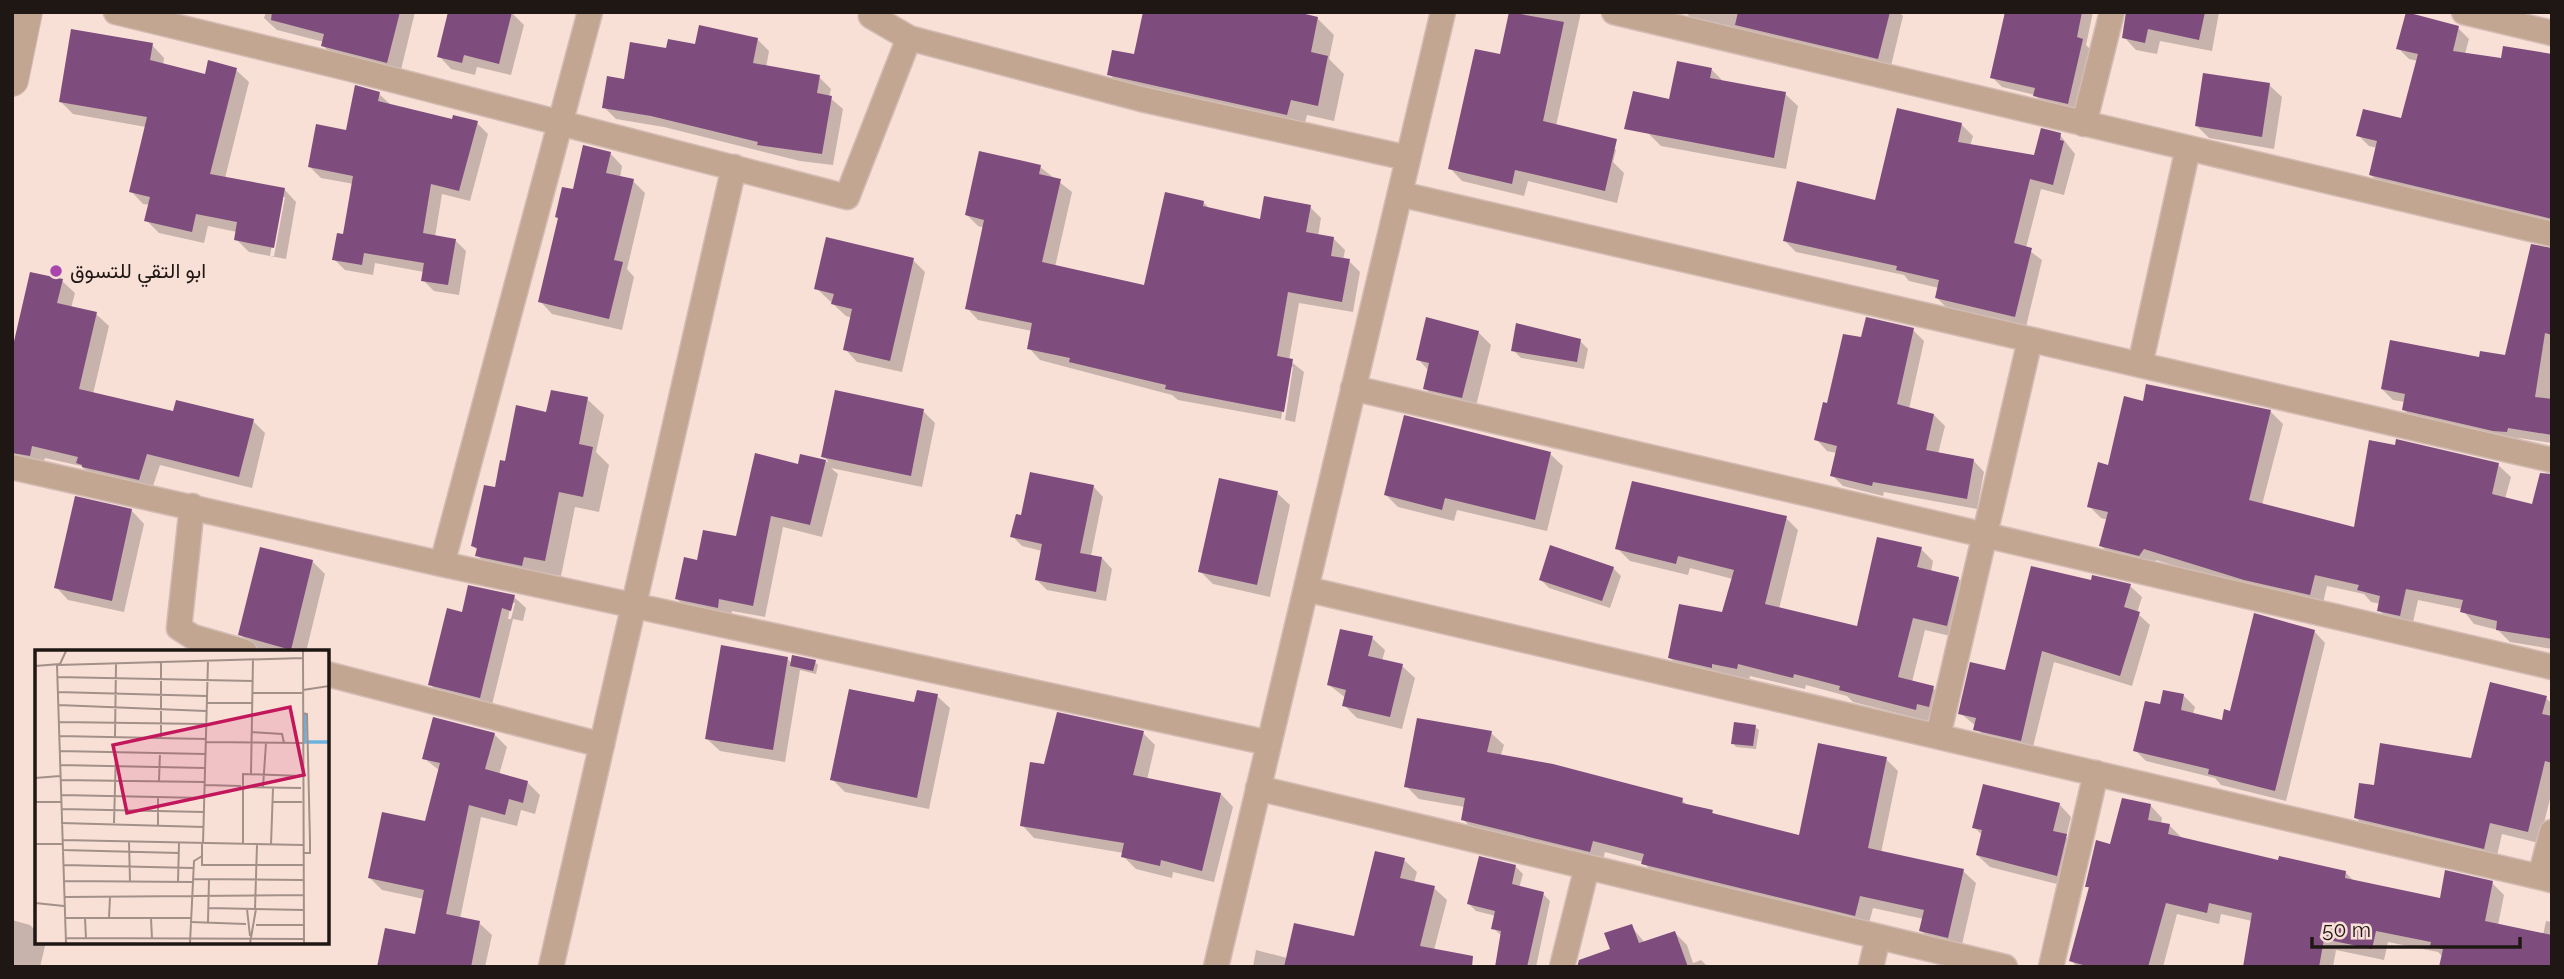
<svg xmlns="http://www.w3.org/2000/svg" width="2564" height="979" font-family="Raleway,Vazirmatn,sans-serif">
  <rect width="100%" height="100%" fill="#f9e0d7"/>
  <path fill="#0003" fill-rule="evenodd" d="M266,12H415L400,74L336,58L323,46L324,42L277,30L264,18Z
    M511,12L524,25L511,75L477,67L475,75L451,69L439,56Z
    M1510,12H1581L1556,126L1604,138L1616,150L1613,162L1624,173L1617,203L1528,181L1524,196L1462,181L1450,168L1501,56Z
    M1685,12H1899L1903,16L1890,70L1693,20Z
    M2002,12H2093L2086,45L2091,50L2077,112L2044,105L2035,95L2002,87L1992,77L2006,16Z
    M2129,12H2219L2212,51L2160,41L2157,54L2136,50L2124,37Z
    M1318,19L1334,35L1329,59L1344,74L1334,121L1307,115L1303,131L1125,90L1109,74L1135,56Z
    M2458,28L2469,39L2465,54L2502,60L2552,55V226L2382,186L2371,175L2377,148L2369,146L2358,135L2402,120L2418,61L2409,59L2398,48Z
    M757,39L769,51L766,68L819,77L831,89L829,97L843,109L833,165L800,161L664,127L616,119L604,107L625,81L667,50Z
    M152,45L164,58L163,65L206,76L236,70L249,82L225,178L284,189L296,202L286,259L249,252L236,239L237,232L208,226L204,243L159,233L146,220L150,205L143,204L131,191L146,127L73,114L61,102ZM281,197H285L274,256H270Z
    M1712,70L1724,82L1785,94L1798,106L1786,169L1661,146L1649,134L1658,98L1670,101Z
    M2269,85L2282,97L2274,149L2209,138L2197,126Z
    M379,94L391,105L453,121L477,123L488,134L470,201L442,194L435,237L455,240L466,251L459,295L434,291L423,280L424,272L375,263L373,275L345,270L334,259L345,236L354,184L321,178L310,167L348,132Z
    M1962,125L1973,136L1970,146L2035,157L2060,135L2075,154L2064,195L2041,189L2026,248L2042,260L2026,327L1947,308L1936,297L1939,288L1909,281L1904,275L1796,252L1785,241L1876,202Z
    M610,153L622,166L620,178L633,181L645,193L627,269L634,277L622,330L552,314L540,301L560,220L557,217L574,191Z
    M1040,167L1072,192L1055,267L1145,287L1203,202L1211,210L1261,221L1310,207L1321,218L1318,236L1333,238L1345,250L1343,260L1349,261L1360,272L1353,312L1299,303L1289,360L1304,372L1295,422L1285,420L1293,367H1290L1281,419L1178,400L1172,395L1040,360L1029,348L1032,331L978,320L967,308L985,228L978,226L967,215Z
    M2552,249V443L2519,438L2518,442L2415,421L2404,410L2405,402L2393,400L2382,389L2481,359L2506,357Z
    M913,260L925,272L902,372L857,362L845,349L852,318L846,316L816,288Z
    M62,281L75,293L71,308L96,314L109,326L93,394L174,413L253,421L265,433L252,488L160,465L151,492L91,475L81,466L45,458L42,467L12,470V358Z
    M1913,330L1924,341L1909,409L1934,415L1945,426L1938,454L1973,460L1984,472L1977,509L1884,492L1883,496L1843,486L1832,475L1837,453L1827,451L1816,439L1829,405L1863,340Z
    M1478,332L1491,345L1475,410L1437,401L1425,388L1429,371L1418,359Z
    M1580,341L1588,349L1584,369L1521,358L1513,350Z
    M2148,386L2271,412L2283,424L2262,505L2355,529L2498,465L2511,477L2505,499L2533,506L2552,477V649L2510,642L2498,630L2474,624L2462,609L2418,600L2412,627L2391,623L2379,610L2381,604L2371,602L2364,594L2327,586L2322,607L2258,592L2156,560L2155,566L2114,558L2101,546L2108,520L2101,518L2089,506L2144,403Z
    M587,399L604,415L596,452L609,465L599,512L575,507L561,576L540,572L538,581L493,572L477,555L478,551L473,546L506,463L548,414Z
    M923,411L935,423L922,487L831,468L838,474L822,537L783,527L765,617L732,611L730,619L690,611L677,599L698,562L737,538L799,466L802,456L829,462L823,456Z
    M1550,454L1563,466L1547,531L1457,510L1454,521L1398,507L1386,495Z
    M1093,486L1103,497L1091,556L1102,558L1112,569L1106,601L1047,590L1037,580L1042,551L1022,546L1012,536L1023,517Z
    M1277,493L1290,505L1270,597L1213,584L1200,571Z
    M76,499L132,511L144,524L124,612L68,600L56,587Z
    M1786,518L1798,530L1779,609L1858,629L1921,549L1933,561L1931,572L1958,578L1970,590L1959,638L1925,630L1912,682L1933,688L1946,700L1942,718L1929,716L1928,721L1853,702L1847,696L1806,685L1805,689L1750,676L1749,681L1683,670L1670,658L1723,614L1733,579L1690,568L1688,575L1630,561L1617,548Z
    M312,561L325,574L306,652H271L253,647L240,634Z
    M1613,568L1621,576L1610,608L1549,588L1541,580Z
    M2093,582L2130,586L2142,597L2137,613L2150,625L2132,686L2054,662L2032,751L1987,741L1976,726L1960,713L2007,672Z
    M514,597L526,608L523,621L513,619L491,709L441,696L430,684L463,614ZM511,603H515L511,619H508Z
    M2314,631L2325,643L2286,801L2221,785L2215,778L2146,761L2135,750L2161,707L2184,696L2195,707L2193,714L2223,722Z
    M1372,638L1385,650L1382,661L1402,666L1415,678L1402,729L1357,718L1344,705L1346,698L1329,685Z
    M787,658L792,664L815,662L818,665L816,674L800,670L785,762L720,751L707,739Z
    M937,696L950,708L929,809L845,792L832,779Z
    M2546,698L2552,704V791L2539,843L2502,834L2496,860L2368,830L2356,818L2375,787L2472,760Z
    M1755,727L1759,730L1756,749L1736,747L1733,743Z
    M1143,733L1155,745L1147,780L1221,794L1233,807L1214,882L1173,872L1172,878L1136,869L1123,856L1124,853L1034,838L1022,825L1046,766Z
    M1491,733L1504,745L1501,755L1682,800L1688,806L1712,812L1717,816L1801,837L1886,759L1898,771L1881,853L1963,871L1976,883L1961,949L1934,943L1921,931L1924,919L1873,908L1868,927L1656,876L1643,862L1605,852L1602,864L1475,832L1463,819L1465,807L1419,799L1406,786Z
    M494,734L507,747L499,775L527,782L540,795L535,814L521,810L517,826L481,817L460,919L479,923L492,935L485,967H379L417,936L424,899L382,890L370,878L426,823L440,771L424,758Z
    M2059,804L2071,817L2066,837L2078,848L2069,887L1990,867L1977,855L1982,835L1974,827Z
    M2150,805L2162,818L2161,824L2170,826L2183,839L2279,862L2345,872L2355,882L2441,900L2492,883L2504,895L2498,925L2543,935L2546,921L2552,922V967L2443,957L2438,952L2388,942L2384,960L2336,950L2333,967H2244L2252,921L2221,914L2219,924L2177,914L2163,967H2077L2071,960L2090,890L2087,886L2112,846Z
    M1404,860L1417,872L1414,883L1434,888L1447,900L1434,950L1449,967H1253L1256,950L1287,958L1355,938Z
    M1516,867L1523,874L1519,888L1543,894L1550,901L1536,967H1497L1502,936L1493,928L1496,916L1476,911L1469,904Z
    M12,920L30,925L37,932V942H46L40,967H12Z
    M1631,926L1645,943L1675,933L1687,945L1693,963L1701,960L1708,967H1599Z"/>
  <path fill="#7e4d7e" d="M272,12H400L387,63L321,46L324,34L271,20Z
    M448,12H512L499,64L464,55L462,63L437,57Z
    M1143,12H1297L1318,17L1311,52L1328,56L1318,106L1291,100L1287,115L1107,75L1112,50L1134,54Z
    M1509,12L1564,22L1543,121L1617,139L1605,191L1515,170L1512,184L1448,169L1475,49L1500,54Z
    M1738,12H1890L1878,59L1735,25Z
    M2005,12H2082L2077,37L2083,39L2068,104L2033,96L2035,88L1990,78Z
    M2126,12H2205L2199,40L2148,29L2145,43L2122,38Z
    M2406,12L2459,26L2453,51L2501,58L2503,46L2552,54V219L2369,175L2377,141L2356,136L2363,109L2401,118L2418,54L2396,49Z
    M699,25L758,38L753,63L820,75L817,93L832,96L822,154L757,145L758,142L651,116L602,108L607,76L624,79L630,42L666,48L668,39L695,44Z
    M71,29L153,43L150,60L205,74L208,60L237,68L210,174L285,188L274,248L234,240L237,222L196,214L192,232L144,221L150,197L129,192L147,117L59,102Z
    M1677,61L1712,68L1710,78L1786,92L1774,158L1624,129L1633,91L1669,99Z
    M2203,73L2270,83L2262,137L2195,126Z
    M355,85L380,92L378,101L452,119L453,115L478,121L459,191L431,184L423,233L456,239L448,285L421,281L424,263L364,253L362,265L332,260L337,233L343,234L353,176L308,167L316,124L346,130Z
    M1897,108L1962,123L1958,142L2034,155L2041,128L2061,133L2060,140L2064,141L2053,185L2030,179L2014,243L2032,248L2015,317L1935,298L1939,280L1896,270L1897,266L1783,241L1797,181L1875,200Z
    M583,145L611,152L606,173L634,179L614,260L623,262L609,319L538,302L558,218L555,217L562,187L573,189Z
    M979,151L1041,165L1039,174L1061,179L1042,262L1144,285L1165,192L1204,201L1203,206L1260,219L1264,196L1311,205L1306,232L1334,237L1331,256L1350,259L1342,302L1288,292L1277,356L1293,359L1284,412L1165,389L1166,385L1069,362L1070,358L1027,349L1032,323L965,309L984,220L965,215Z
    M826,237L914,258L890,361L843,350L852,309L831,304L834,294L814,289Z
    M2531,244L2552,248V335L2545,333L2535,397L2552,399V435L2508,428L2507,432L2493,431L2402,410L2405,394L2381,389L2390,340L2479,357L2480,351L2505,355Z
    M30,272L63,279L57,303L97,312L79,389L173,411L176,400L254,419L239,477L147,454L139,480L82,467V465L76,463L78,457L32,446L30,456L12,453V350Z
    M1426,317L1479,331L1462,398L1423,389L1429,363L1416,360Z
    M1866,317L1914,328L1897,404L1934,414L1926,450L1974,459L1967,499L1873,482L1872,486L1830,476L1837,446L1814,440L1823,402L1827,403L1843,334L1861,337Z
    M1516,323L1581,339L1577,362L1511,351Z
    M2146,384L2271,410L2249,500L2354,527L2369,440L2395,445L2396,439L2499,463L2492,494L2532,504L2540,473L2552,474V639L2496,630L2497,621L2460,612L2463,600L2406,589L2400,616L2377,611L2380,596L2357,590L2359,585L2315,575L2310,595L2244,580L2144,549L2139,556L2099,546L2108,512L2087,507L2098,462L2108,465L2124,396L2143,401Z
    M551,390L588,397L579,444L593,447L583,497L559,492L545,561L524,557L522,566L475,556L477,548L471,546L484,485L495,487L500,460L505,461L516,405L546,412Z
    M835,390L924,409L911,476L821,457Z
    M1404,415L1551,452L1535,520L1445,498L1442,510L1384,495Z
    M755,453L798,464L800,454L826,460L810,525L771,516L753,606L719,599L718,608L675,599L684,557L697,560L703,530L736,536Z
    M1030,472L1094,485L1080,553L1102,557L1096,592L1035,580L1042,544L1010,537L1016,514L1021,515Z
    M1219,478L1278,491L1257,585L1198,572Z
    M1632,481L1787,516L1765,604L1857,626L1877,537L1922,547L1917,567L1959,577L1947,626L1913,618L1898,677L1934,686L1929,707L1917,704L1916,710L1839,690L1840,686L1794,674L1793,678L1738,664L1737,669L1712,664V668L1668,658L1679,604L1722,612L1734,570L1678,556L1676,564L1615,549Z
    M75,496L132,509L112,601L54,588Z
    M1550,545L1614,567L1602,601L1539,580Z
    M260,547L313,560L291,650L238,635Z
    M2031,566L2091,580L2092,575L2131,584L2124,607L2140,612L2120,676L2042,651L2021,741L1973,730L1976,718L1958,714L1970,662L2005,670Z
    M468,585L515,595L511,611L502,608L480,698L428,685L447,608L462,612Z
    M2254,613L2315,630L2275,791L2208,774L2209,769L2133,751L2145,701L2160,704L2163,690L2184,694L2181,710L2222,720L2224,709L2230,711Z
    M1340,629L1373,636L1368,656L1403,664L1390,717L1342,706L1346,690L1327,685Z
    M721,645L788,657L773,750L705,739Z
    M792,655L816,660L813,671L790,666Z
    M2490,682L2547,696L2542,714L2552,716V763L2545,761L2528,832L2490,823L2484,849L2354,818L2359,783L2374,785L2380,743L2471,758Z
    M849,689L914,702L917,690L938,694L917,798L830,780Z
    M1057,712L1144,731L1133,775L1221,793L1202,871L1161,860L1160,866L1121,857L1124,843L1020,826L1030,762L1044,764Z
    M433,717L495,733L485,769L528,781L523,803L509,799L505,815L469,805L446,914L480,921L471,967H377L385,928L415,934L424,890L368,878L382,812L425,821L440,763L422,759Z
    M1417,718L1492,731L1487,752L1553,764L1683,798L1682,803L1713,810L1712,813L1799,835L1818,743L1887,757L1868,848L1964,869L1948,938L1919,931L1924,910L1860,896L1855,916L1641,864L1644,854L1593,841L1590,852L1461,820L1465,798L1404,787Z
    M1734,722L1756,725L1753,746L1731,744Z
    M1983,784L2060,803L2053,831L2067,834L2057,876L1976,855L1982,830L1972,828Z
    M2122,798L2151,804L2148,820L2170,824L2168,834L2278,860L2279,856L2346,871L2345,878L2440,898L2445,870L2493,881L2485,921L2552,935V967H2439L2443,949L2430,946L2431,942L2376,931L2372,949L2324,939L2319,967H2243L2252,913L2209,903L2207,913L2166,903L2148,967H2090L2069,961L2089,887H2085L2096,840L2110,844Z
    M1375,851L1405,858L1400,878L1435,886L1420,946L1473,956L1472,967H1284L1294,923L1354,936Z
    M1479,856L1516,865L1512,884L1544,892L1527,967H1495L1501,931L1491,929L1495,911L1467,904Z
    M1632,924L1639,943L1675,931L1688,967H1577L1579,960L1610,949L1604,933Z"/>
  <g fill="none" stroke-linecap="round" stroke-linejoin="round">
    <defs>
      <path id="minor" d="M116,12L351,69L847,197L909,38L871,16L872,12
        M1614,12L2552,234
        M2464,12L2552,33
        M909,38L1141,99L1408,158
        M2084,124L2112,12
        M1400,194L2552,460
        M2140,365L2188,148
        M1353,388L2552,667
        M12,467L442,564L1269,743
        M192,506L179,628L193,637L245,652
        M442,564L590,12
        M1306,589L2552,880
        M327,674L602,745
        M1938,736L2030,340
        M1258,788L2005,967
        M2540,877L2552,832
        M551,967L734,167
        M1216,967L1443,12
        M1562,967L1587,867
        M1871,967L1878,937
        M2051,967L2096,773"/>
      <path id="tertiary" d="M12,80L26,12"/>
    </defs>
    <use href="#minor" stroke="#d2bcb4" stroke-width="27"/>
    <use href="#tertiary" stroke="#d2bcb4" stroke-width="34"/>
    <use href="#minor" stroke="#c2a692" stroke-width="24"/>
    <use href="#tertiary" stroke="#c2a692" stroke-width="32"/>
  </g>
  <circle fill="#a846ad" stroke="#f9e0d7" stroke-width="2.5" cx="56" cy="271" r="7"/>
  <g text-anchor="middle" stroke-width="7" stroke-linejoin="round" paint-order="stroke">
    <g font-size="21" fill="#1f1714" stroke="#f9e0d7" text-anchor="start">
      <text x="70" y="278">ابو التقي للتسوق</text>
    </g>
  </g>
  <g transform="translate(35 650)">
    <rect width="294" height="294" fill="#f9e0d7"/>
    <path fill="none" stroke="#6db2df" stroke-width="3.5" d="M270,64V92H294"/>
    <path fill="none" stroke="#a29089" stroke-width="2" d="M268,1L269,293M22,15L31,293M23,15L268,8M0,16L25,14L31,1M22,27L218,31M268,40L294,36M22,42L171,46M217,43H267M172,53H217M23,55L171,61M268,63L272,64L275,191V203H268M23,72L171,74M217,82L247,84L249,93M24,86L171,89M80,87L81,14M126,87V12M171,92L268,93M24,101L170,104M25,115L170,118M216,124L218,9M0,128L25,126M25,130L170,132M124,131L125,103M170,135L206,136M209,137L266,138M228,137L231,93M26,145L169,148M0,152H26M238,152H267M26,159L169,162M26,173L169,177M79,173L81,102M123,176V147M27,190L268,195M94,192L95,231M0,194H27M167,194V215H268M168,194L173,11M208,194V124L267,126M236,195L238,138M27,200L144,203M28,215L158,218M158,229L268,230M29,231L157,232M143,232L144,193M30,247L269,245M0,253L29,256M173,258L269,260M212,259L215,286M220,259L222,195M30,268H156M50,268L51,289M74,268L75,247M116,268L117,289M155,272L211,274M173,272L174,229M221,275H268M31,288L269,289M155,293L159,211L167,206M215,293L221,259"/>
    <path fill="#c2185b" fill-opacity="0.15" stroke="#c2185b" stroke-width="3.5" d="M255,57L269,125L92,163L78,95Z"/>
    <rect width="294" height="294" fill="none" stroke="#1f1714" stroke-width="3.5"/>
  </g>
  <rect width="2564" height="979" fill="none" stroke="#1f1714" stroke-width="28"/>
  <path d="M2312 937v10h208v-10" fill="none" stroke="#1f1714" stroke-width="3.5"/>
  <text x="2322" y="937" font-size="21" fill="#1f1714" stroke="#f9e0d7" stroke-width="5" paint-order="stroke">50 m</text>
</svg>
